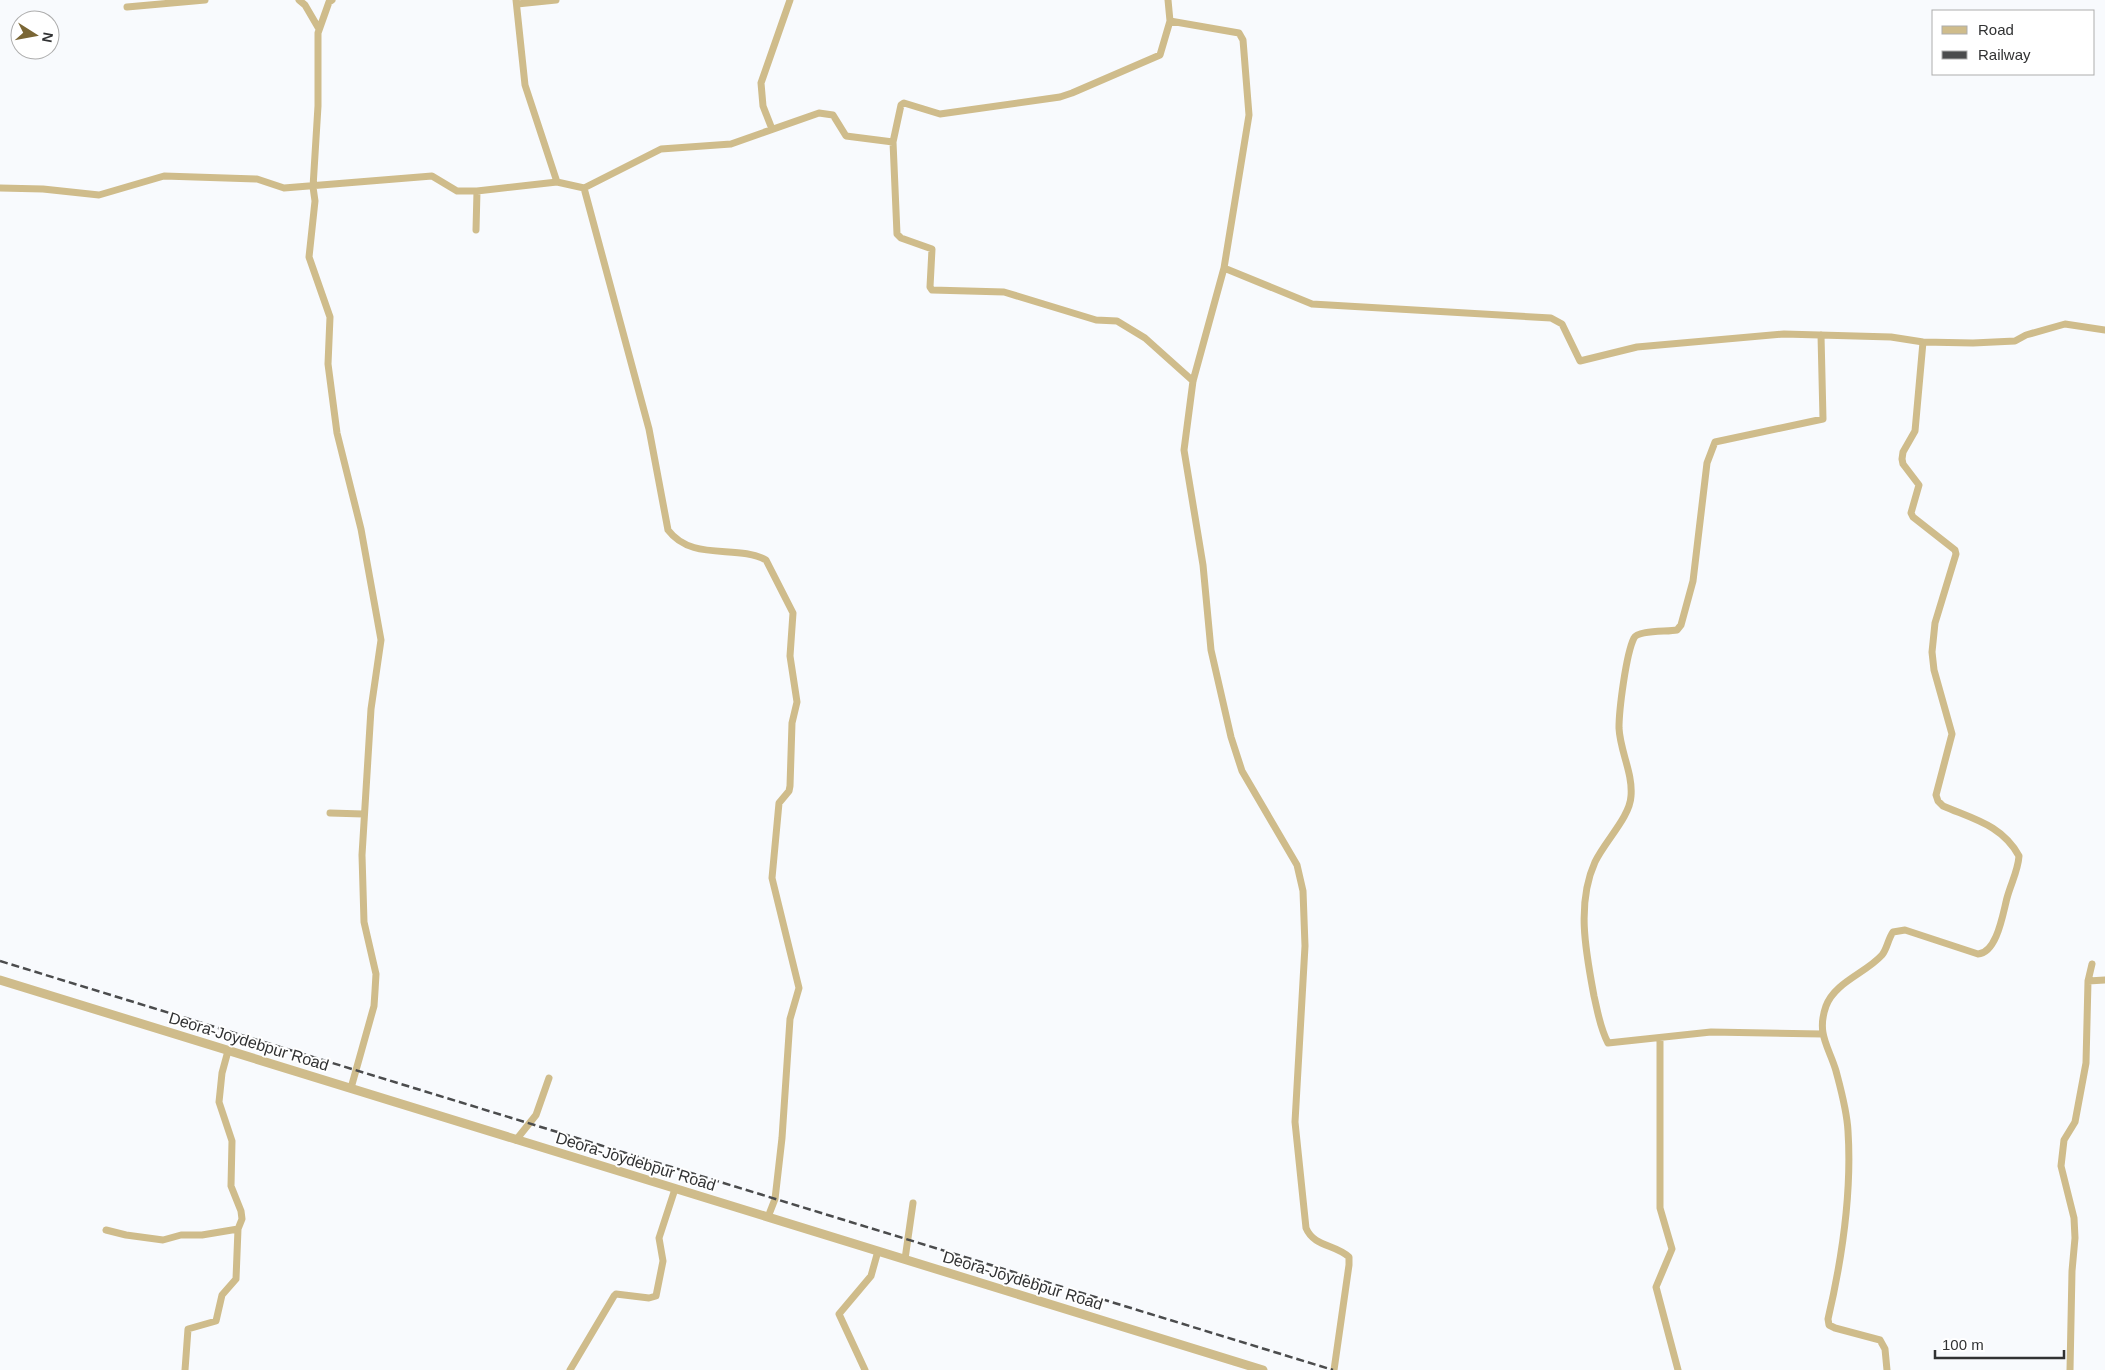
<svg xmlns="http://www.w3.org/2000/svg" width="2105" height="1370" font-family="Helvetica,sans-serif">
  <rect width="100%" height="100%" fill="#f8fafd"/>
  <g fill="none" stroke-linecap="round" stroke-linejoin="round">
    <path stroke="#cfbc8b" stroke-width="7" d="M299,0L305,5L319,29
      M332,0L329,2L318,33V106L313,187L315,201L309,257L330,317L328,364L337,433L361,529L381,640L371,709L362,855L364,922L376,974L375,991L374,1006L351,1088
      M516,0L525,85L557,182
      M1168,0L1170,21L1160,55L1072,93L1060,97L940,114L904,103L901,105L893,142L897,234L901,238L932,249L930,287L932,290L1004,292L1096,320L1117,321L1145,338L1193,381
      M517,4L556,0
      M127,7L205,0
      M1170,21L1239,33L1243,40L1249,115L1224,268L1193,381L1184,450L1203,565L1211,650L1231,737L1242,771L1297,865L1303,891L1305,946L1295,1122L1306,1228C1314,1247 1335,1244 1349,1257V1265L1334,1370
      M772,129L763,106L761,83L790,0
      M0,188L43,189L99,195L164,176L257,179L284,188L432,176L457,191H477L557,182L584,188L661,149L731,144L819,113L833,115L846,136L893,142
      M584,188L649,429L668,530C692,562 737,544 766,560L793,613L790,656L797,702L792,723L790,786L789,791L779,803L772,878L799,988L790,1019L782,1138L775,1199L768,1217
      M476,230L477,191
      M1224,268L1312,304L1551,318L1562,324L1580,361L1637,347L1784,334L1891,337L1923,342L1973,343L2015,341L2026,335L2065,324L2105,330
      M1821,335L1823,419L1715,442L1707,463L1693,581L1681,625L1677,630C1667,632 1638,630 1634,638C1626,654 1619,710 1619,728C1620,751 1633,773 1631,796C1630,817 1605,841 1595,862C1576,904 1586,953 1594,996C1598,1013 1600,1028 1608,1043L1711,1032L1822,1034
      M330,813L363,814
      M2088,981L2105,980
      M1660,1039V1208L1672,1249L1656,1287L1678,1370
      M516,1140L536,1115L549,1078
      M106,1230L126,1235L163,1240L181,1235H202L238,1229
      M905,1259L913,1203
      M185,1370L188,1329L216,1321L222,1295L236,1279L238,1229L242,1219L241,1211L231,1186L232,1141L219,1102L222,1073L228,1051
      M570,1370L614,1296L616,1294L649,1298L656,1296L663,1261L659,1238L675,1189
      M865,1370L839,1314L871,1276L878,1251
      M1887,1370L1885,1349L1880,1340L1835,1328L1829,1325L1828,1319C1842,1259 1852,1193 1848,1131C1847,1111 1841,1090 1836,1071C1829,1047 1816,1034 1826,1006C1835,982 1866,973 1882,955C1887,949 1888,939 1893,932L1905,930L1978,954C1997,953 2003,913 2007,898C2011,883 2018,871 2019,856C2002,825 1973,819 1943,806L1938,801L1936,795L1952,734L1934,670L1932,652L1935,623L1956,554L1955,550L1913,517L1911,513L1919,485L1903,464L1902,459L1903,452L1915,431L1923,342
      M2070,1370L2072,1271L2075,1238L2074,1218L2061,1166L2064,1140L2075,1122L2086,1063L2088,981L2092,964"/>
    <path stroke="#cfbc8b" stroke-width="9" d="M0,980L1263,1370"/>
    <path stroke="#4b4c4d" stroke-width="2.5" stroke-dasharray="8 4" stroke-linecap="butt" d="M0,961L1333,1370"/>
  </g>
  <g text-anchor="middle" stroke-width="4" stroke-linejoin="round" paint-order="stroke">
    <g font-size="16" fill="#313233" stroke="#fff">
      <text transform="translate(249 1041) rotate(17)" y="6">Deora-Joydebpur Road</text>
      <text transform="translate(636 1161) rotate(17)" y="6">Deora-Joydebpur Road</text>
      <text transform="translate(1023 1280) rotate(17)" y="6">Deora-Joydebpur Road</text>
    </g>
  </g>
  <rect x="1932" y="10" width="162" height="65" fill="#ffffff" stroke="#adadad"/>
  <rect x="1942" y="26" width="25" height="8" fill="#cfbc8b" stroke="#adadad"/>
  <text x="1978" y="35" font-size="15" fill="#313233">Road</text>
  <rect x="1942" y="51" width="25" height="8" fill="#4b4c4d" stroke="#adadad"/>
  <text x="1978" y="60" font-size="15" fill="#313233">Railway</text>
  <g transform="translate(35 35) rotate(101)"><circle r="24" fill="#ffffff" stroke="#adadad"/>
  <path d="M0-4L9 19L0 12L-9 19Z" fill="#7a6635"/>
  <text y="-8" font-size="14" font-weight="bold" text-anchor="middle" fill="#313233">N</text>
  </g>
  <path d="M1935 1350v8h129v-8" fill="none" stroke="#313233" stroke-width="2.5"/>
  <text x="1942" y="1350" font-size="15" fill="#313233" stroke="#ffffff" stroke-width="4" paint-order="stroke">100 m</text>
</svg>
